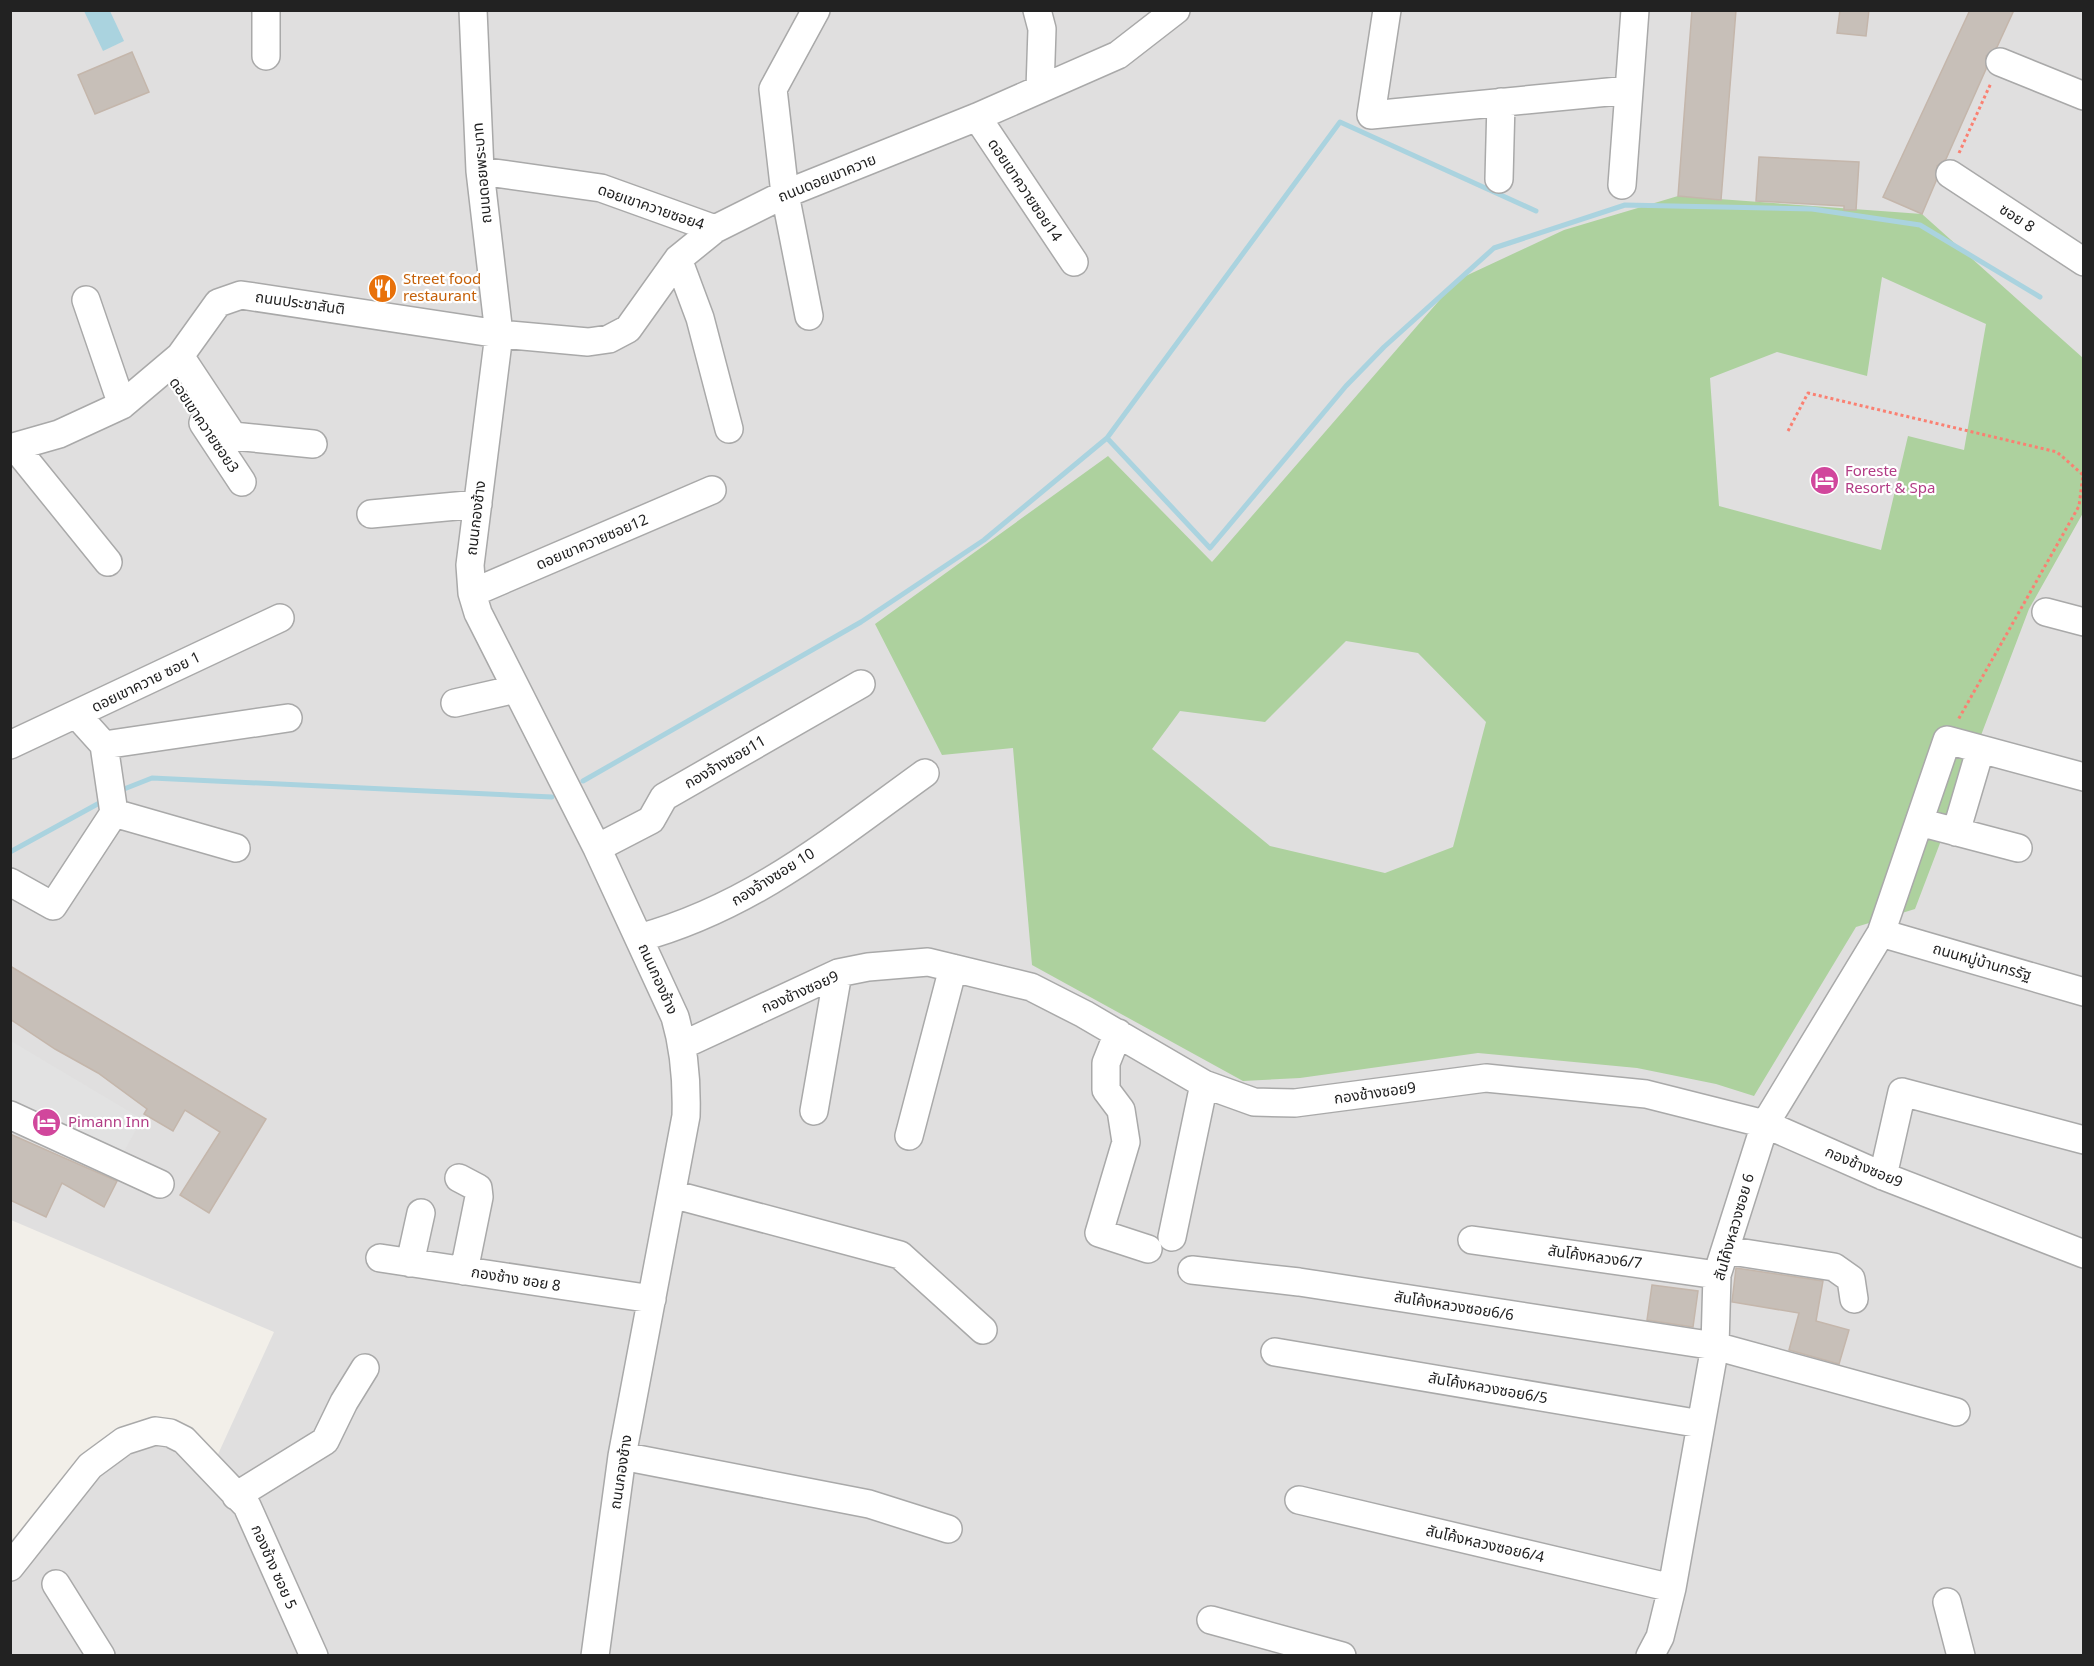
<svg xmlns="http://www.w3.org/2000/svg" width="2094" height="1666" font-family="'Noto Sans','Noto Sans Thai',sans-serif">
  <rect width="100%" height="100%" fill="#f2efe9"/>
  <path fill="#e0dfdf" d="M11,11H2083V1655H11V1559L89,1471L152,1442L214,1463L274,1332L11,1220Z"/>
  <path fill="#add19e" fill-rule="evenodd" d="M1678,196L1922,214L2083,358V513L2029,609L1915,909L1856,927L1754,1096L1716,1084L1637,1068L1478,1053L1300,1078L1243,1081L1032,965L1013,748L942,755L875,624L1108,456L1212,562L1457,280L1564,230ZM1882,277L1986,324L1964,450L1908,436L1881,550L1719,506L1710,378L1777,352L1867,376ZM1346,641L1418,653L1486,722L1453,847L1385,873L1270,846L1152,749L1180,711L1265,722Z"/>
  <path fill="#e2e2e2" d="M11,1041L142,1119L117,1164L11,1115Z"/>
  <path fill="#aad3df" d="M84,11H110L124,41L103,51Z"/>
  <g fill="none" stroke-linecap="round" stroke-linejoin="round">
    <path stroke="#aad3df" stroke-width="5" d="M1107,438L1210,548L1346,386L1384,347L1494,248L1625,205L1812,209L1920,225L2040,297
      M583,781L861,622L984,540L1107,438L1340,122L1536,211
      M119,791L152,778L552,797
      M10,852L103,801"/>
  </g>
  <path fill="#c7bfb8" stroke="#c4b6ab" stroke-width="1.5" d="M1692,10H1736L1721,200L1678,196Z
    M1840,10H1869L1866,36L1837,33Z
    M1970,10H2014L1997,47L1986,56V69L1946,159L1937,166L1936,181L1922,214L1883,197Z
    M132,52L149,92L95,114L78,75Z
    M1759,157L1859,162L1856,210H1844V206L1756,201Z
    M10,966L266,1119L209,1213L180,1195L220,1132L185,1110L173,1131L144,1114L147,1109L98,1073L55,1049L10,1019Z
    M10,1134L117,1181L104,1207L62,1183L46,1217L10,1200Z
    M1736,1268L1823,1281L1816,1321L1849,1330L1839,1364L1789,1350L1799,1313L1732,1302Z
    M1652,1285L1698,1291L1693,1327L1647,1320Z"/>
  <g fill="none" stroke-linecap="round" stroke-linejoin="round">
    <defs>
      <path id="minor" d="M266,10V56
        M473,10L480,171L499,334L470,565L472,593L478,613L597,848L675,1017C685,1051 687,1082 686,1116L622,1456L595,1656
        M1037,10L1042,29L1040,89
        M1387,10L1371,115L1629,90
        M2000,62L2084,96
        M977,117L1074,262
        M480,171L601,188L715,229
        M1950,174L2084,262
        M1499,179L1501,102
        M1622,185L1635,10
        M678,259L700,318L729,429
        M86,300L122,405
        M809,316L785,194L773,89L816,10
        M180,356L233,436L313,444
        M203,423L242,482
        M15,447L108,562
        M10,448L59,434L122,405L180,356L218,303L241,295L499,334L588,342L609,339L628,329L678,259L715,229L785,194L977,117L1118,55L1176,10
        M371,514L478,504
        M472,593L712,490
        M2046,612L2084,622
        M455,703L516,689
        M10,745L280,618
        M104,745L288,718
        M114,813L236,848
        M1919,822L2018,848
        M1956,832L1977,761
        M597,848L651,820L664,797L861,684
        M10,882L53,906L114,813L104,745L77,715
        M1881,933L2084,992
        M639,938C752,907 832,840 925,773
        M1118,1033L1106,1063V1090L1121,1110L1126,1142L1099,1233L1148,1249
        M683,1045L838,973L868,967L928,962L1031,987L1084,1014L1204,1084L1254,1102L1295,1103L1486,1078L1646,1094L1765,1124L1883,1176L2084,1254
        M814,1111L838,973
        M10,1115L160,1184
        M909,1136L953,968
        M1883,1176L1902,1092L2084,1140
        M459,1178L478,1188L479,1197L464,1271
        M672,1194L900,1255L983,1330
        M1172,1237L1204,1084
        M1472,1240L1717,1275
        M1725,1250L1834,1267L1851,1279L1854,1299
        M380,1258L652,1299
        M410,1263L421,1213
        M1192,1270L1299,1282L1715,1346L1956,1412
        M1275,1352L1701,1424
        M622,1456L869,1504L948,1529
        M236,1496L325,1441L344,1402L365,1368
        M1299,1500L1672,1588
        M10,1567L90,1466L124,1441L155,1431L170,1433L184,1440L247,1506L314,1656
        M56,1584L101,1656
        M1947,1602L1961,1656
        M1211,1620L1342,1656
        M1650,1656L1660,1637L1672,1588L1715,1346L1717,1275L1765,1124L1881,933L1947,740L2084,777"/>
    </defs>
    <use href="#minor" stroke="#a9a9a9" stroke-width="30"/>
    <path stroke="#fa8072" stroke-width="3" stroke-dasharray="3 3" stroke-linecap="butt" d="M1959,153L1991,83
      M1788,431L1808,393L2057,452L2083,475L2079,506L1958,720"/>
    <use href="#minor" stroke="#fff" stroke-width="27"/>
  </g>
  <defs>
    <symbol id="restaurant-disc" viewBox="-11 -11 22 22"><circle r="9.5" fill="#e8710a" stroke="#fff"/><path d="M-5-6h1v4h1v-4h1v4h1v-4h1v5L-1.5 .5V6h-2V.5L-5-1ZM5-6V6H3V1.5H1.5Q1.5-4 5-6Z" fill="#fff"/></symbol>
    <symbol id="hotel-disc" viewBox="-11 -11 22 22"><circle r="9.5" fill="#d1479c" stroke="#fff"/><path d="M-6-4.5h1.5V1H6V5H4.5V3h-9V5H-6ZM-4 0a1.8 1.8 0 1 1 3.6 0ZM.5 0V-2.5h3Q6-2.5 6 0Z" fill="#fff"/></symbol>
  </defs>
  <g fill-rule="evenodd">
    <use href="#restaurant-disc" x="366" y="272" width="33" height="33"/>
    <use href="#hotel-disc" x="1808" y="464" width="33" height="33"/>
    <use href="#hotel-disc" x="30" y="1106" width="33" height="33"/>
  </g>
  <g text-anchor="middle" stroke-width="4.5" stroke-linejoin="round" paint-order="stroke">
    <g font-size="15" fill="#222" stroke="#fff">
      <text transform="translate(482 173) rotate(-95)" y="5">ถนนดอยพระบาท</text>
      <text transform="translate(827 178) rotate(-22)" y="5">ถนนดอยเขาควาย</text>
      <text transform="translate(1025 190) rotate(56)" y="5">ดอยเขาควายซอย14</text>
      <text transform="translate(651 207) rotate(19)" y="5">ดอยเขาควายซอย4</text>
      <text transform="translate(2017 218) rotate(33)" y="5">ซอย 8</text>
      <text transform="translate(300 303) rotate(8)" y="5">ถนนประชาสันติ</text>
      <text transform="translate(204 425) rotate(56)" y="5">ดอยเขาควายซอย3</text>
      <text transform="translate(476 518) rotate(-83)" y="5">ถนนกองช้าง</text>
      <text transform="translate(592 542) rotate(-23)" y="5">ดอยเขาควายซอย12</text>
      <text transform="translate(146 682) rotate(-26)" y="5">ดอยเขาควาย ซอย 1</text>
      <text transform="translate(725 762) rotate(-30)" y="5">กองจ้างซอย11</text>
      <text transform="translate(773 877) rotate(-32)" y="5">กองจ้างซอย 10</text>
      <text transform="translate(1982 962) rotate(16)" y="5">ถนนหมู่บ้านกรรัฐ</text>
      <text transform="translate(658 979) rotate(66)" y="5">ถนนกองช้าง</text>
      <text transform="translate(800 992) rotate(-24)" y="5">กองช้างซอย9</text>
      <text transform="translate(1375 1093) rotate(-8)" y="5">กองช้างซอย9</text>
      <text transform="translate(1864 1167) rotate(23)" y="5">กองช้างซอย9</text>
      <text transform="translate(1734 1227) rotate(-74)" y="5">สันโค้งหลวงซอย 6</text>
      <text transform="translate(1595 1257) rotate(8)" y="5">สันโค้งหลวง6/7</text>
      <text transform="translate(516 1279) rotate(9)" y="5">กองช้าง ซอย 8</text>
      <text transform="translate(1454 1306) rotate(9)" y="5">สันโค้งหลวงซอย6/6</text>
      <text transform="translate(1488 1388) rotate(10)" y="5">สันโค้งหลวงซอย6/5</text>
      <text transform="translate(621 1472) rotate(-81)" y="5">ถนนกองช้าง</text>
      <text transform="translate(1485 1544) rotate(13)" y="5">สันโค้งหลวงซอย6/4</text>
      <text transform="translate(274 1567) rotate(66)" y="5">กองช้าง ซอย 5</text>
    </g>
    <g font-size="15" fill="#c56008" stroke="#fff" text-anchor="start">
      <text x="403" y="284">Street food<tspan x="403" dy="17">restaurant</tspan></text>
    </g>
    <g font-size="15" fill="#b23c85" stroke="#fff" text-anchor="start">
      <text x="1845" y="476">Foreste<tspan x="1845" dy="17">Resort &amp; Spa</tspan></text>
      <text x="68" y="1127">Pimann Inn</text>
    </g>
  </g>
  <rect width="2094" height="1666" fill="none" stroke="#222222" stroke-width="24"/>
</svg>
